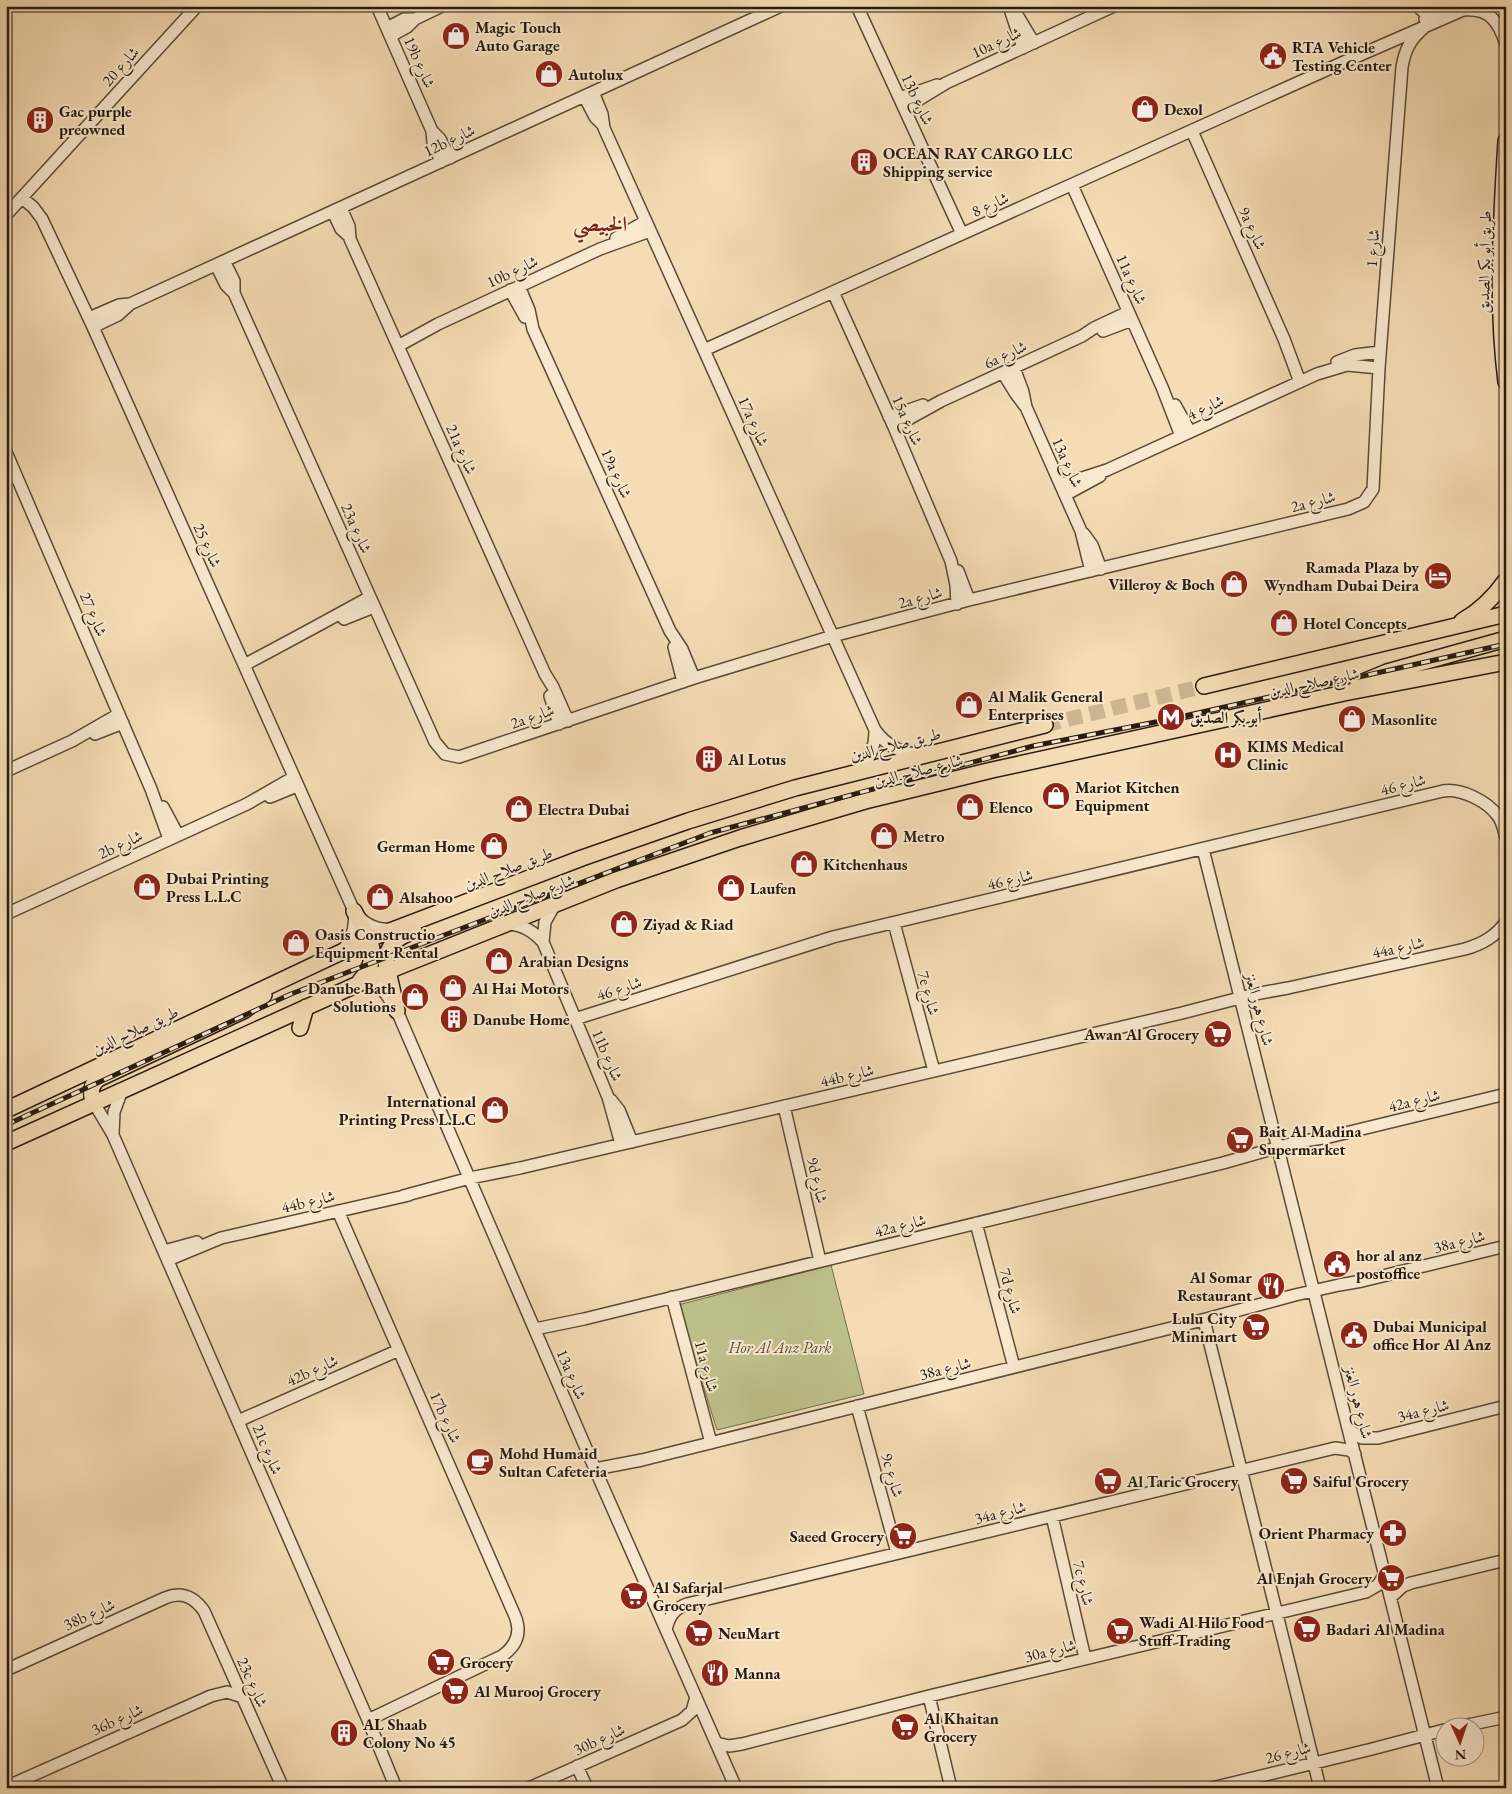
<svg xmlns="http://www.w3.org/2000/svg" width="1512" height="1794" font-family="'EB Garamond',Amiri,serif">
  <rect width="100%" height="100%" fill="#f5dcb4"/>
  <filter id="stains"><feTurbulence type="fractalNoise" baseFrequency=".004" numOctaves="4"/><feColorMatrix values="0 0 0 0 .2 0 0 0 0 .09 0 0 0 0 .02 0 0 0 .5 -.17"/></filter>
  <radialGradient id="worn" r=".72"><stop offset=".6" stop-color="#630" stop-opacity="0"/><stop offset="1" stop-color="#630" stop-opacity=".3"/></radialGradient>
  <path fill="#bec08b" stroke="#726e4d" d="M831,1265L864,1394L717,1430L678,1305Z"/>
  <g fill="none" stroke-linecap="round" stroke-linejoin="round">
    <path stroke="#ccb593" stroke-width="15" stroke-dasharray="15 8" stroke-linecap="butt" d="M1045,725L1204,686"/>
    <defs>
      <path id="minor" d="M377,6L432,131L440,139L450,158
        M857,6L962,234
        M1009,6L1023,48
        M1417,6L1424,12H1438
        M1013,8L1034,43
        M1425,19L1448,6
        M387,28L404,19H415L442,6
        M391,36L407,27L415,19
        M593,92L602,114L604,128L875,730C886,745 900,754 920,754
        M584,96L595,117L603,125
        M900,98L937,85
        M905,108L946,83L1114,6
        M432,131L433,142L441,162
        M1192,131L1284,339L1300,382
        M1072,185L1162,387L1181,436
        M22,198L33,207L42,219L93,327L354,911C363,923 376,931 392,929
        M341,208L349,226L350,239L545,674L553,687L568,721
        M333,212L341,229L350,237
        M6,215L197,6
        M616,238L646,221
        M224,261L234,281V293L435,742L445,754L459,757L694,678L833,636L969,600L1348,509L1364,502L1373,489L1379,368L1402,67C1405,49 1411,38 1426,26
        M216,265L226,285L234,293
        M519,286L529,310L533,329L670,631L682,649L694,678
        M510,290L525,317
        M833,292L894,427L951,561L956,585L957,604
        M89,318L119,305L130,304L781,6
        M93,327L118,315L130,304
        M1103,331L1132,320
        M398,346L438,324L600,249L650,231
        M704,350L1344,62L1463,10C1490,8 1498,21 1506,44
        M1337,362L1355,355L1380,352
        M1014,368L1023,392L1026,407L1081,531L1091,571
        M1003,373L1016,394L1025,406
        M1175,405L1190,432
        M889,417L923,405
        M894,427L941,401L1082,336L1094,328L1128,312
        M6,452L151,789L169,839
        M1061,485L1107,470L1317,374L1347,365L1379,368
        M1065,495L1100,476
        M1084,534L1092,545L1101,569
        M958,571L969,600
        M344,619L374,607
        M674,647L683,682
        M244,665C286,643 328,620 370,597
        M550,696L559,724
        M95,734L123,723
        M6,771L72,741L119,714
        M856,772C870,760 875,748 875,730
        M270,797L297,786
        M163,807L178,835
        M1203,849L1438,1788
        M6,914L247,804L294,777
        M894,923L934,1071
        M507,924C523,925 533,931 543,942L608,1097L621,1144
        M543,942L545,922L555,904
        M342,951C352,940 356,928 354,913
        M372,977L386,994L397,1011L595,1469L736,1788
        M575,1019L833,937L1443,791C1461,788 1487,801 1498,816C1503,823 1504,831 1506,838
        M611,1100L619,1110L632,1142
        M94,1103L113,1135L368,1720L396,1788
        M784,1106L820,1261
        M113,1133L114,1112L122,1090
        M403,1196L470,1178L520,1168L1182,1013L1255,994L1288,988L1465,949C1482,944 1495,937 1506,922
        M338,1211L515,1616C522,1633 516,1646 502,1656L368,1720
        M976,1223L1014,1367
        M164,1251L197,1242
        M168,1260L221,1238L409,1195
        M672,1297L711,1443
        M1204,1320L1320,1788
        M535,1329L584,1319L1223,1163L1297,1142L1329,1137L1506,1094
        M857,1406L897,1553
        M238,1421L399,1350
        M1349,1430L1362,1438H1378L1506,1406
        M595,1469L642,1460L1191,1323L1295,1295L1339,1285L1362,1281L1506,1246
        M1052,1516L1085,1658
        M1391,1597L1403,1586L1411,1583L1506,1560
        M666,1630C669,1616 674,1609 687,1604L1335,1448L1349,1450L1355,1454
        M6,1670L165,1598C182,1591 194,1597 204,1611L283,1788
        M929,1696L951,1788
        M1463,1726L1506,1717
        M716,1743L729,1746L742,1744L929,1696L1366,1592L1378,1585L1385,1574
        M577,1766L587,1788
        M6,1787L211,1696L227,1692L243,1697
        M529,1788L682,1720L692,1711L696,1697
        M1212,1788L1372,1749L1444,1730"/>
      <path id="major" d="M1506,141C1501,222 1496,302 1506,382
        M1462,621C1480,611 1494,597 1506,580
        M1358,684L1387,672L1506,639
        M1204,686L1506,614
        M354,911C368,938 384,954 360,981
        M397,1011L386,962C387,944 398,937 414,931
        M300,1028L306,1007
        M94,1103C90,1093 90,1086 98,1079L245,1010L264,995
        M6,1110L369,939L582,858L688,821L795,788L1045,725
        M6,1143L378,975L616,880L740,838L865,801L992,770L1344,693L1506,662"/>
    </defs>
    <use href="#minor" stroke="#5a4b38" stroke-width="14"/>
    <use href="#major" stroke="#271b0f" stroke-width="18"/>
    <use href="#minor" stroke="#f8e8ce" stroke-width="11"/>
    <use href="#major" stroke="#f5dcb4" stroke-width="15"/>
    <defs>
      <path id="rail" d="M6,1125L291,994L710,833L1033,746L1171,719L1506,644"/>
    </defs>
    <use href="#rail" stroke="#271b0f" stroke-width="5"/>
    <use href="#rail" stroke="#f8e8ce" stroke-width="3" stroke-dasharray="9" stroke-linecap="butt"/>
  </g>
  <defs>
    <symbol id="shop-disc" viewBox="-11 -11 22 22"><circle r="9.5" fill="#8f2418" stroke="#f8e8ce"/><path d="M-5-2.5h2.3a2.7 3.5 0 0 1 5.4 0H5L5.5 6h-11ZM-1.5-2.5h3a1.5 2.3 0 0 0-3 0Z" fill="#fff"/></symbol>
    <symbol id="civic-disc" viewBox="-11 -11 22 22"><circle r="9.5" fill="#8f2418" stroke="#f8e8ce"/><path d="M-.6-6.5H3V-4.5H.6V-3L4-1V1h2V6H-6V1h2V-1L-.6-3ZM-1.2 2.5V6h2.4V2.5Z" fill="#fff"/></symbol>
    <symbol id="building-disc" viewBox="-11 -11 22 22"><circle r="9.5" fill="#8f2418" stroke="#f8e8ce"/><path d="M-4-6H4V6H1V3H-1V6H-4ZM-2.5-4.3h1.7v1.8h-1.7ZM.8-4.3h1.7v1.8H.8ZM-2.5-1h1.7V.8h-1.7ZM.8-1h1.7V.8H.8Z" fill="#fff"/></symbol>
    <symbol id="hotel-disc" viewBox="-11 -11 22 22"><circle r="9.5" fill="#8f2418" stroke="#f8e8ce"/><path d="M-6-4.5h1.5V1H6V5H4.5V3h-9V5H-6ZM-4 0a1.8 1.8 0 1 1 3.6 0ZM.5 0V-2.5h3Q6-2.5 6 0Z" fill="#fff"/></symbol>
    <symbol id="metro-disc" viewBox="-11 -11 22 22"><circle r="9.5" fill="#8f2418" stroke="#f8e8ce"/><path d="M-5.5 5V-5H-3L0 0L3-5H5.5V5H3V-.5L0 4L-3-.5V5Z" fill="#fff"/></symbol>
    <symbol id="hospital-disc" viewBox="-11 -11 22 22"><circle r="9.5" fill="#8f2418" stroke="#f8e8ce"/><path d="M-5-5h3v3.5h4V-5h3V5h-3V1.5h-4V5h-3Z" fill="#fff"/></symbol>
    <symbol id="supermarket-disc" viewBox="-11 -11 22 22"><circle r="9.5" fill="#8f2418" stroke="#f8e8ce"/><path d="M-6-5.5h2.5l.6 2H6L4.5 2H-2.5L-4.4-4H-6ZM-1.5 3.2a1.3 1.3 0 1 0 .1 0ZM3 3.2a1.3 1.3 0 1 0 .1 0Z" fill="#fff"/></symbol>
    <symbol id="restaurant-disc" viewBox="-11 -11 22 22"><circle r="9.5" fill="#8f2418" stroke="#f8e8ce"/><path d="M-5-6h1v4h1v-4h1v4h1v-4h1v5L-1.5 .5V6h-2V.5L-5-1ZM5-6V6H3V1.5H1.5Q1.5-4 5-6Z" fill="#fff"/></symbol>
    <symbol id="cafe-disc" viewBox="-11 -11 22 22"><circle r="9.5" fill="#8f2418" stroke="#f8e8ce"/><path d="M-5.5-4.5H6V0H3Q3 3.5 0 3.5H-2.5Q-5.5 3.5-5.5 0ZM3-3.2v2h1.7v-2ZM-6 4.5H4V6H-6Z" fill="#fff"/></symbol>
    <symbol id="pharmacy-disc" viewBox="-11 -11 22 22"><circle r="9.5" fill="#8f2418" stroke="#f8e8ce"/><path d="M-2-6h4v4h4v4h-4v4h-4v-4h-4v-4h4Z" fill="#fff"/></symbol>
  </defs>
  <g fill-rule="evenodd">
    <use href="#shop-disc" x="440" y="20" width="32" height="32"/>
    <use href="#civic-disc" x="1257" y="40" width="32" height="32"/>
    <use href="#shop-disc" x="533" y="58" width="32" height="32"/>
    <use href="#shop-disc" x="1129" y="93" width="32" height="32"/>
    <use href="#building-disc" x="24" y="104" width="32" height="32"/>
    <use href="#building-disc" x="848" y="146" width="32" height="32"/>
    <use href="#hotel-disc" x="1422" y="560" width="32" height="32"/>
    <use href="#shop-disc" x="1218" y="568" width="32" height="32"/>
    <use href="#shop-disc" x="1268" y="607" width="32" height="32"/>
    <use href="#shop-disc" x="953" y="689" width="32" height="32"/>
    <use href="#metro-disc" x="1155" y="701" width="32" height="32"/>
    <use href="#shop-disc" x="1336" y="703" width="32" height="32"/>
    <use href="#hospital-disc" x="1212" y="739" width="32" height="32"/>
    <use href="#building-disc" x="693" y="743" width="32" height="32"/>
    <use href="#shop-disc" x="1040" y="780" width="32" height="32"/>
    <use href="#shop-disc" x="954" y="791" width="32" height="32"/>
    <use href="#shop-disc" x="503" y="793" width="32" height="32"/>
    <use href="#shop-disc" x="868" y="820" width="32" height="32"/>
    <use href="#shop-disc" x="478" y="830" width="32" height="32"/>
    <use href="#shop-disc" x="788" y="848" width="32" height="32"/>
    <use href="#shop-disc" x="131" y="871" width="32" height="32"/>
    <use href="#shop-disc" x="715" y="872" width="32" height="32"/>
    <use href="#shop-disc" x="364" y="881" width="32" height="32"/>
    <use href="#shop-disc" x="608" y="908" width="32" height="32"/>
    <use href="#shop-disc" x="280" y="927" width="32" height="32"/>
    <use href="#shop-disc" x="483" y="945" width="32" height="32"/>
    <use href="#shop-disc" x="437" y="972" width="32" height="32"/>
    <use href="#shop-disc" x="399" y="981" width="32" height="32"/>
    <use href="#building-disc" x="438" y="1003" width="32" height="32"/>
    <use href="#supermarket-disc" x="1202" y="1018" width="32" height="32"/>
    <use href="#shop-disc" x="479" y="1094" width="32" height="32"/>
    <use href="#supermarket-disc" x="1224" y="1124" width="32" height="32"/>
    <use href="#civic-disc" x="1321" y="1248" width="32" height="32"/>
    <use href="#restaurant-disc" x="1255" y="1270" width="32" height="32"/>
    <use href="#supermarket-disc" x="1240" y="1311" width="32" height="32"/>
    <use href="#civic-disc" x="1338" y="1319" width="32" height="32"/>
    <use href="#cafe-disc" x="464" y="1446" width="32" height="32"/>
    <use href="#supermarket-disc" x="1092" y="1465" width="32" height="32"/>
    <use href="#supermarket-disc" x="1278" y="1465" width="32" height="32"/>
    <use href="#pharmacy-disc" x="1377" y="1517" width="32" height="32"/>
    <use href="#supermarket-disc" x="887" y="1520" width="32" height="32"/>
    <use href="#supermarket-disc" x="1375" y="1562" width="32" height="32"/>
    <use href="#supermarket-disc" x="618" y="1580" width="32" height="32"/>
    <use href="#supermarket-disc" x="1291" y="1613" width="32" height="32"/>
    <use href="#supermarket-disc" x="1104" y="1615" width="32" height="32"/>
    <use href="#supermarket-disc" x="683" y="1617" width="32" height="32"/>
    <use href="#supermarket-disc" x="425" y="1646" width="32" height="32"/>
    <use href="#restaurant-disc" x="699" y="1657" width="32" height="32"/>
    <use href="#supermarket-disc" x="439" y="1675" width="32" height="32"/>
    <use href="#supermarket-disc" x="889" y="1711" width="32" height="32"/>
    <use href="#building-disc" x="328" y="1717" width="32" height="32"/>
  </g>
  <g text-anchor="middle" stroke-width="4" stroke-linejoin="round" paint-order="stroke">
    <g font-size="16" font-weight="bold" fill="#271b0f" stroke="#f8e8ce" text-anchor="start">
      <text x="475" y="33">Magic Touch<tspan x="475" dy="18">Auto Garage</tspan></text>
      <text x="1292" y="53">RTA Vehicle<tspan x="1292" dy="18">Testing Center</tspan></text>
      <text x="568" y="80">Autolux</text>
      <text x="1164" y="115">Dexol</text>
      <text x="59" y="117">Gac purple<tspan x="59" dy="18">preowned</tspan></text>
      <text x="883" y="159">OCEAN RAY CARGO LLC<tspan x="883" dy="18">Shipping service</tspan></text>
      <text x="1419" y="573" text-anchor="end">Ramada Plaza by<tspan x="1419" dy="18">Wyndham Dubai Deira</tspan></text>
      <text x="1215" y="590" text-anchor="end">Villeroy &amp; Boch</text>
      <text x="1303" y="629">Hotel Concepts</text>
      <text x="988" y="702">Al Malik General<tspan x="988" dy="18">Enterprises</tspan></text>
      <text x="1190" y="723">أبو بكر الصديق</text>
      <text x="1371" y="725">Masonlite</text>
      <text x="1247" y="752">KIMS Medical<tspan x="1247" dy="18">Clinic</tspan></text>
      <text x="728" y="765">Al Lotus</text>
      <text x="1075" y="793">Mariot Kitchen<tspan x="1075" dy="18">Equipment</tspan></text>
      <text x="989" y="813">Elenco</text>
      <text x="538" y="815">Electra Dubai</text>
      <text x="903" y="842">Metro</text>
      <text x="475" y="852" text-anchor="end">German Home</text>
      <text x="823" y="870">Kitchenhaus</text>
      <text x="166" y="884">Dubai Printing<tspan x="166" dy="18">Press L.L.C</tspan></text>
      <text x="750" y="894">Laufen</text>
      <text x="399" y="903">Alsahoo</text>
      <text x="643" y="930">Ziyad &amp; Riad</text>
      <text x="315" y="940">Oasis Constructio<tspan x="315" dy="18">Equipment Rental</tspan></text>
      <text x="518" y="967">Arabian Designs</text>
      <text x="396" y="994" text-anchor="end">Danube Bath<tspan x="396" dy="18">Solutions</tspan></text>
      <text x="472" y="994">Al Hai Motors</text>
      <text x="473" y="1025">Danube Home</text>
      <text x="1199" y="1040" text-anchor="end">Awan Al Grocery</text>
      <text x="476" y="1107" text-anchor="end">International<tspan x="476" dy="18">Printing Press L.L.C</tspan></text>
      <text x="1259" y="1137">Bait Al Madina<tspan x="1259" dy="18">Supermarket</tspan></text>
      <text x="1356" y="1261">hor al anz<tspan x="1356" dy="18">postoffice</tspan></text>
      <text x="1252" y="1283" text-anchor="end">Al Somar<tspan x="1252" dy="18">Restaurant</tspan></text>
      <text x="1237" y="1324" text-anchor="end">Lulu City<tspan x="1237" dy="18">Minimart</tspan></text>
      <text x="1373" y="1332">Dubai Municipal<tspan x="1373" dy="18">office Hor Al Anz</tspan></text>
      <text x="499" y="1459">Mohd Humaid<tspan x="499" dy="18">Sultan Cafeteria</tspan></text>
      <text x="1127" y="1487">Al Taric Grocery</text>
      <text x="1313" y="1487">Saiful Grocery</text>
      <text x="1374" y="1539" text-anchor="end">Orient Pharmacy</text>
      <text x="884" y="1542" text-anchor="end">Saeed Grocery</text>
      <text x="1372" y="1584" text-anchor="end">Al Enjah Grocery</text>
      <text x="653" y="1593">Al Safarjal<tspan x="653" dy="18">Grocery</tspan></text>
      <text x="1139" y="1628">Wadi Al Hilo Food<tspan x="1139" dy="18">Stuff Trading</tspan></text>
      <text x="1326" y="1635">Badari Al Madina</text>
      <text x="718" y="1639">NeuMart</text>
      <text x="460" y="1668">Grocery</text>
      <text x="734" y="1679">Manna</text>
      <text x="474" y="1697">Al Murooj Grocery</text>
      <text x="924" y="1724">Al Khaitan<tspan x="924" dy="18">Grocery</tspan></text>
      <text x="363" y="1730">AL Shaab<tspan x="363" dy="18">Colony No 45</tspan></text>
    </g>
    <g font-size="16" fill="#271b0f" stroke="#f8e8ce">
      <text transform="translate(996 42) rotate(-25)" y="6">10a شارع</text>
      <text transform="translate(420 62) rotate(66)" y="6">19b شارع</text>
      <text transform="translate(120 66) rotate(-48)" y="6">شارع 20</text>
      <text transform="translate(918 99) rotate(65)" y="6">13b شارع</text>
      <text transform="translate(449 140) rotate(-25)" y="6">12b شارع</text>
      <text transform="translate(990 204) rotate(-24)" y="6">شارع 8</text>
      <text transform="translate(1253 228) rotate(66)" y="6">9a شارع</text>
      <text transform="translate(1372 248) rotate(-86)" y="6">شارع 1</text>
      <text transform="translate(1484 262) rotate(-89)" y="6">طريق أبو بكر الصديق</text>
      <text transform="translate(512 271) rotate(-25)" y="6">10b شارع</text>
      <text transform="translate(1132 279) rotate(66)" y="6">11a شارع</text>
      <text transform="translate(1005 354) rotate(-25)" y="6">6a شارع</text>
      <text transform="translate(1205 407) rotate(-25)" y="6">شارع 4</text>
      <text transform="translate(908 420) rotate(66)" y="6">15a شارع</text>
      <text transform="translate(754 421) rotate(66)" y="6">17a شارع</text>
      <text transform="translate(462 449) rotate(66)" y="6">21a شارع</text>
      <text transform="translate(1068 462) rotate(66)" y="6">13a شارع</text>
      <text transform="translate(617 473) rotate(66)" y="6">19a شارع</text>
      <text transform="translate(1313 501) rotate(-14)" y="6">2a شارع</text>
      <text transform="translate(357 528) rotate(66)" y="6">23a شارع</text>
      <text transform="translate(208 545) rotate(66)" y="6">شارع 25</text>
      <text transform="translate(920 597) rotate(-15)" y="6">2a شارع</text>
      <text transform="translate(94 614) rotate(67)" y="6">شارع 27</text>
      <text transform="translate(1314 682) rotate(-12)" y="6">شارع صلاح الدين</text>
      <text transform="translate(532 716) rotate(-19)" y="6">2a شارع</text>
      <text transform="translate(895 744) rotate(-14)" y="6">طريق صلاح الدين</text>
      <text transform="translate(918 770) rotate(-14)" y="6">شارع صلاح الدين</text>
      <text transform="translate(1403 784) rotate(-14)" y="6">شارع 46</text>
      <text transform="translate(120 844) rotate(-25)" y="6">2b شارع</text>
      <text transform="translate(508 868) rotate(-21)" y="6">طريق صلاح الدين</text>
      <text transform="translate(1010 879) rotate(-13)" y="6">شارع 46</text>
      <text transform="translate(531 895) rotate(-21)" y="6">شارع صلاح الدين</text>
      <text transform="translate(1398 947) rotate(-12)" y="6">44a شارع</text>
      <text transform="translate(619 988) rotate(-18)" y="6">شارع 46</text>
      <text transform="translate(929 993) rotate(75)" y="6">7e شارع</text>
      <text transform="translate(1260 1009) rotate(76)" y="6">شارع هور العنز</text>
      <text transform="translate(135 1030) rotate(-25)" y="6">طريق صلاح الدين</text>
      <text transform="translate(608 1055) rotate(67)" y="6">11b شارع</text>
      <text transform="translate(847 1075) rotate(-13)" y="6">44b شارع</text>
      <text transform="translate(1414 1100) rotate(-14)" y="6">42a شارع</text>
      <text transform="translate(818 1180) rotate(77)" y="6">9d شارع</text>
      <text transform="translate(308 1201) rotate(-13)" y="6">44b شارع</text>
      <text transform="translate(900 1225) rotate(-14)" y="6">42a شارع</text>
      <text transform="translate(1459 1241) rotate(-14)" y="6">38a شارع</text>
      <text transform="translate(1011 1291) rotate(75)" y="6">7d شارع</text>
      <text transform="translate(707 1366) rotate(75)" y="6">11a شارع</text>
      <text transform="translate(945 1368) rotate(-14)" y="6">38a شارع</text>
      <text transform="translate(312 1370) rotate(-24)" y="6">42b شارع</text>
      <text transform="translate(572 1374) rotate(67)" y="6">13a شارع</text>
      <text transform="translate(1359 1402) rotate(76)" y="6">شارع هور العنز</text>
      <text transform="translate(1423 1410) rotate(-14)" y="6">34a شارع</text>
      <text transform="translate(446 1417) rotate(66)" y="6">17b شارع</text>
      <text transform="translate(268 1449) rotate(67)" y="6">21c شارع</text>
      <text transform="translate(893 1475) rotate(75)" y="6">9c شارع</text>
      <text transform="translate(1000 1512) rotate(-14)" y="6">34a شارع</text>
      <text transform="translate(1084 1583) rotate(77)" y="6">7c شارع</text>
      <text transform="translate(89 1614) rotate(-24)" y="6">38b شارع</text>
      <text transform="translate(1050 1650) rotate(-14)" y="6">30a شارع</text>
      <text transform="translate(253 1682) rotate(66)" y="6">23c شارع</text>
      <text transform="translate(117 1719) rotate(-24)" y="6">36b شارع</text>
      <text transform="translate(599 1739) rotate(-24)" y="6">30b شارع</text>
      <text transform="translate(1288 1752) rotate(-14)" y="6">شارع 26</text>
    </g>
    <g font-size="16" font-style="italic" fill="#544d34" stroke="#f8e8ce">
      <text x="780" y="1353">Hor Al Anz Park</text>
    </g>
    <g font-size="21" font-weight="bold" fill="#7a1f14" stroke="#f8e8ce">
      <text x="600" y="231">الخبيصي</text>
    </g>
  </g>
  <rect width="1512" height="1794" fill="none" stroke="#f5dcb4" stroke-width="25"/>
  <rect x="8" y="8" width="1497" height="1779" fill="none" stroke="#271b0f" stroke-width="2.5"/>
  <rect x="12" y="12" width="1487" height="1769" fill="none" stroke="#271b0f"/>
  <g transform="translate(1460 1742) rotate(177)"><circle r="24" fill="#f8e8ce" stroke="#a49682"/>
  <path d="M0-4L9 19L0 12L-9 19Z" fill="#8f2418"/>
  <text y="-8" font-size="14" font-weight="bold" text-anchor="middle" fill="#271b0f">N</text>
  </g>
  <rect width="100%" height="100%" filter="url(#stains)"/>
  <rect width="100%" height="100%" fill="url(#worn)"/>
</svg>
